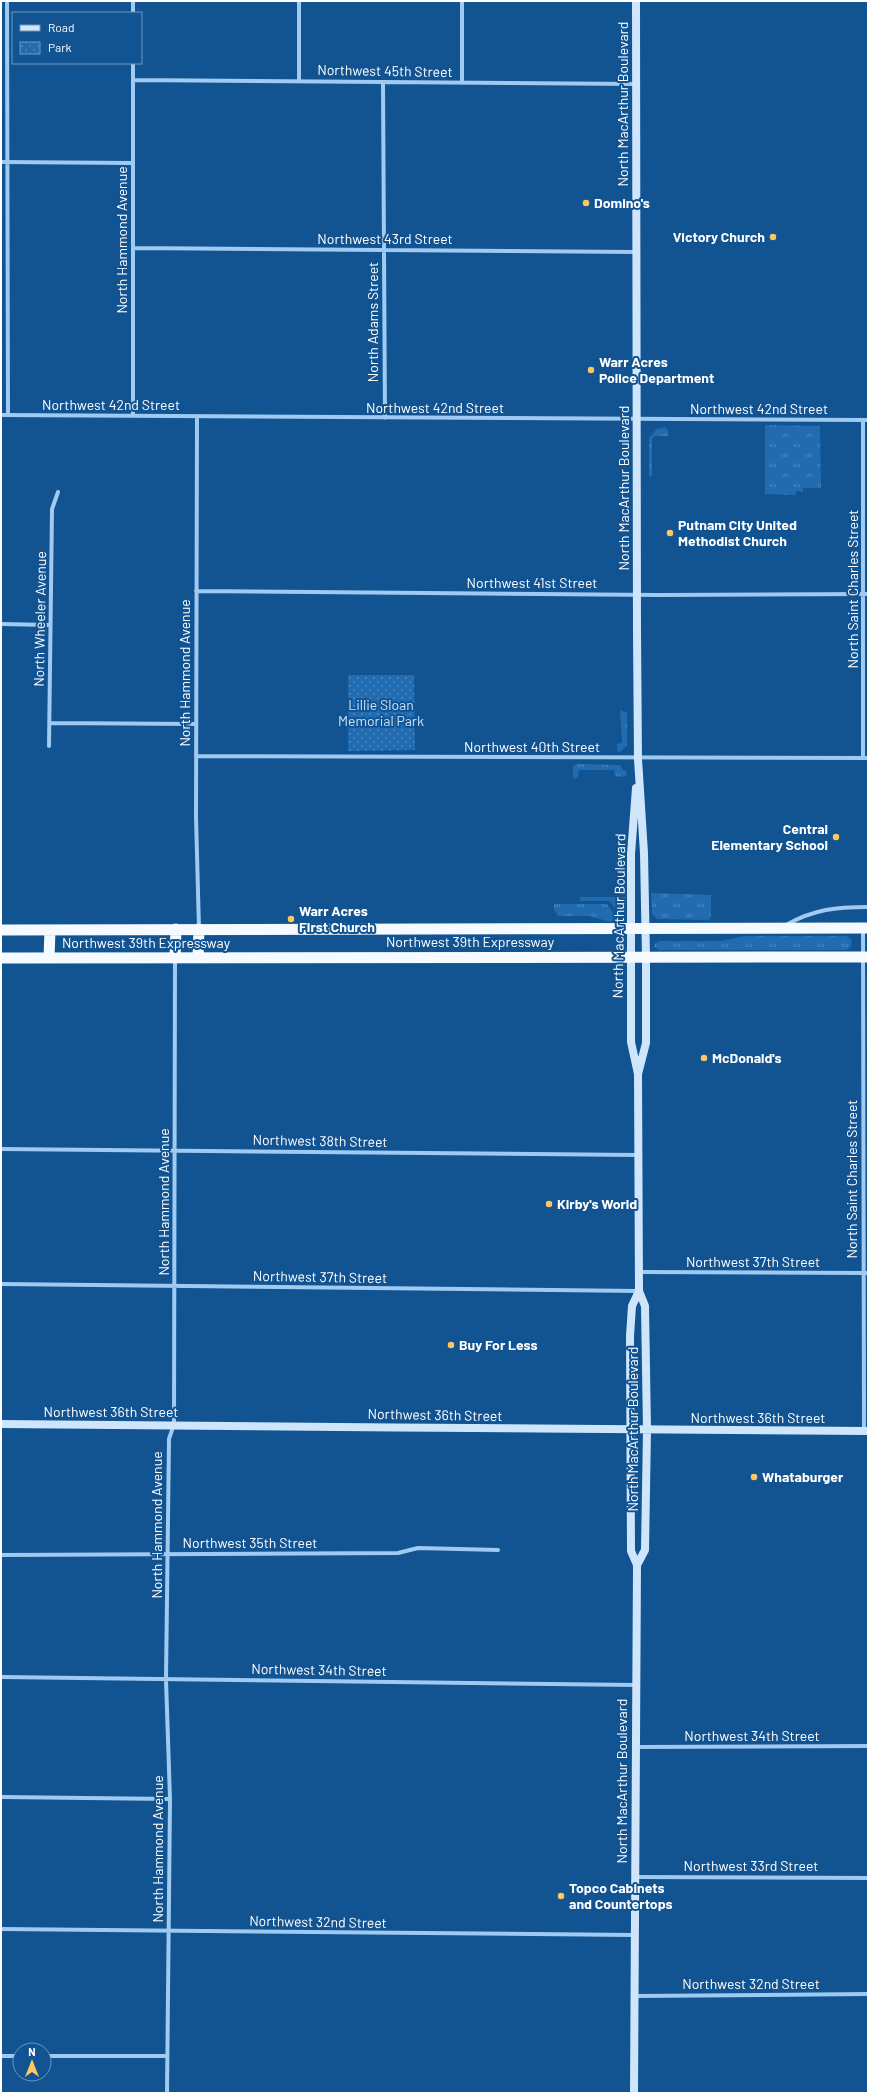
<svg xmlns="http://www.w3.org/2000/svg" width="869" height="2094" font-family="Barlow,sans-serif">
  <defs>
    <pattern id="grass-tufts" width="24" height="20" patternUnits="userSpaceOnUse"><rect width="24" height="20" fill="#216bb0"/><path d="M3 7l-1-3M5 7V3M7 7l1-3M15 17l-1-3M17 17v-4M19 17l1-3" fill="none" stroke="#4d89c0"/></pattern>
    <pattern id="park-dots" width="8" height="8" patternUnits="userSpaceOnUse"><rect width="8" height="8" fill="#216bb0"/><path d="M2 2h.1M6 6h.1" fill="none" stroke="#4d89c0" stroke-width="1.8" stroke-linecap="round"/></pattern>
  </defs>
  <rect width="100%" height="100%" fill="#125392"/>
  <path fill="url(#grass-tufts)" d="M765,425L820,426L821,488H803V492L796,491V495L765,494Z
    M665,427L668,430V436H655L652,439V476L649,477V438L657,429Z
    M620,710L627,713V745L620,752L617,751V744L622,743Z
    M577,764L620,765L623,770L626,771L627,775L624,777L615,776L614,770H579L578,777L575,779L573,777V766Z
    M651,893L711,895V916L709,920L657,919L652,914Z
    M580,897H626V911L621,918L610,901H580Z
    M554,904H607L617,919L610,922L590,916H558L554,909Z
    M744,936H847L852,940L851,946L847,950H659L654,947L655,943L660,941H721Z"/>
  <path fill="url(#park-dots)" d="M348,675H414L415,750L348,751Z"/>
  <g fill="none" stroke-linecap="round" stroke-linejoin="round">
    <path stroke="#9fcbf2" stroke-width="4" d="M7,1L8,415
      M133,1V13
      M462,1V82
      M133,63V416
      M133,80L636,84
      M299,81V1
      M383,82L385,418
      M1,162L133,163
      M133,248L636,252
      M1,415L868,420
      M197,417L196,817L199,929
      M196,591L658,595L868,594
      M1,624L50,625
      M51,723L196,724
      M49,746L52,509L58,492
      M196,756L868,758
      M863,758V420
      M786,925C814,909 837,907 868,907
      M863,929L864,1431
      M1,1149L638,1155
      M639,1272L868,1273
      M1,1284L639,1291
      M1,1555L398,1553L418,1548L498,1550
      M1,1677L636,1685
      M635,1747L868,1746
      M1,1797L170,1799
      M635,1877L868,1878
      M1,1929L634,1935
      M634,1996L868,1994
      M1,2056H20
      M44,2056H167
      M167,2093L170,1799L166,1680L169,1439L174,1424L175,959"/>
    <path stroke="#cee5fc" stroke-width="8" d="M636,1L637,633L638,759L644,853L646,957V1043L638,1074
      M636,788L631,854V1042L638,1074L639,1291L645,1306L647,1430L645,1550L637,1565
      M1,1424C290,1425 579,1431 868,1431
      M634,2093L637,1565L631,1551L630,1336L632,1306L639,1291"/>
    <path stroke="#f4faff" stroke-width="11" d="M1,930L868,928
      M1,958L868,957
      M49,958L50,930
      M175,958L176,929
      M198,958L199,929"/>
  </g>
  <g fill="#ffc660" stroke="#125392" stroke-width="1.5">
    <circle cx="586" cy="203" r="4"/>
    <circle cx="773" cy="237" r="4"/>
    <circle cx="591" cy="370" r="4"/>
    <circle cx="670" cy="533" r="4"/>
    <circle cx="836" cy="837" r="4"/>
    <circle cx="291" cy="919" r="4"/>
    <circle cx="704" cy="1058" r="4"/>
    <circle cx="549" cy="1204" r="4"/>
    <circle cx="451" cy="1345" r="4"/>
    <circle cx="754" cy="1477" r="4"/>
    <circle cx="561" cy="1896" r="4"/>
  </g>
  <g text-anchor="middle" stroke-width="4" stroke-linejoin="round" paint-order="stroke">
    <g font-size="14" fill="#fff" stroke="#125392">
      <text transform="translate(385 71) rotate(1)" y="5">Northwest 45th Street</text>
      <text transform="translate(623 104) rotate(-90)" y="5">North MacArthur Boulevard</text>
      <text x="385" y="244">Northwest 43rd Street</text>
      <text transform="translate(122 240) rotate(-90)" y="5">North Hammond Avenue</text>
      <text transform="translate(373 322) rotate(-90)" y="5">North Adams Street</text>
      <text x="111" y="410">Northwest 42nd Street</text>
      <text x="435" y="413">Northwest 42nd Street</text>
      <text x="759" y="414">Northwest 42nd Street</text>
      <text transform="translate(624 488) rotate(-90)" y="5">North MacArthur Boulevard</text>
      <text x="532" y="588">Northwest 41st Street</text>
      <text transform="translate(853 589) rotate(-90)" y="5">North Saint Charles Street</text>
      <text transform="translate(40 619) rotate(-89)" y="5">North Wheeler Avenue</text>
      <text transform="translate(185 673) rotate(-90)" y="5">North Hammond Avenue</text>
      <text x="532" y="752">Northwest 40th Street</text>
      <text transform="translate(619 916) rotate(-89)" y="5">North MacArthur Boulevard</text>
      <text x="470" y="947">Northwest 39th Expressway</text>
      <text x="146" y="948">Northwest 39th Expressway</text>
      <text transform="translate(320 1141) rotate(1)" y="5">Northwest 38th Street</text>
      <text transform="translate(852 1179) rotate(-90)" y="5">North Saint Charles Street</text>
      <text transform="translate(164 1202) rotate(-90)" y="5">North Hammond Avenue</text>
      <text x="753" y="1267">Northwest 37th Street</text>
      <text transform="translate(320 1277) rotate(1)" y="5">Northwest 37th Street</text>
      <text x="111" y="1417">Northwest 36th Street</text>
      <text transform="translate(435 1415) rotate(1)" y="5">Northwest 36th Street</text>
      <text x="758" y="1423">Northwest 36th Street</text>
      <text transform="translate(633 1429) rotate(-90)" y="5">North MacArthur Boulevard</text>
      <text transform="translate(157 1525) rotate(-90)" y="5">North Hammond Avenue</text>
      <text x="250" y="1548">Northwest 35th Street</text>
      <text transform="translate(319 1670) rotate(1)" y="5">Northwest 34th Street</text>
      <text x="752" y="1741">Northwest 34th Street</text>
      <text transform="translate(622 1781) rotate(-90)" y="5">North MacArthur Boulevard</text>
      <text transform="translate(158 1849) rotate(-90)" y="5">North Hammond Avenue</text>
      <text x="751" y="1871">Northwest 33rd Street</text>
      <text transform="translate(318 1922) rotate(1)" y="5">Northwest 32nd Street</text>
      <text x="751" y="1989">Northwest 32nd Street</text>
    </g>
    <g font-size="14" font-weight="bold" fill="#fff" stroke="#125392" text-anchor="start">
      <text x="594" y="208">Domino's</text>
      <text x="765" y="242" text-anchor="end">Victory Church</text>
      <text x="599" y="367">Warr Acres<tspan x="599" dy="16">Police Department</tspan></text>
      <text x="678" y="530">Putnam City United<tspan x="678" dy="16">Methodist Church</tspan></text>
      <text x="828" y="834" text-anchor="end">Central<tspan x="828" dy="16">Elementary School</tspan></text>
      <text x="299" y="916">Warr Acres<tspan x="299" dy="16">First Church</tspan></text>
      <text x="712" y="1063">McDonald's</text>
      <text x="557" y="1209">Kirby's World</text>
      <text x="459" y="1350">Buy For Less</text>
      <text x="762" y="1482">Whataburger</text>
      <text x="569" y="1893">Topco Cabinets<tspan x="569" dy="16">and Countertops</tspan></text>
    </g>
    <g font-size="14" fill="#c6e3fd" stroke="#125392">
      <text x="381" y="710">Lillie Sloan<tspan x="381" dy="16">Memorial Park</tspan></text>
    </g>
  </g>
  <rect width="869" height="2094" fill="none" stroke="#ffffff" stroke-width="4"/>
  <rect x="12" y="12" width="130" height="52" fill="#125392" stroke="#7198be"/>
  <rect x="20" y="25" width="20" height="6" fill="#cee5fc" stroke="#7198be"/>
  <text x="48" y="32" font-size="12" fill="#ffffff">Road</text>
  <rect x="20" y="42" width="20" height="12" fill="url(#park-dots)" stroke="#7198be"/>
  <text x="48" y="52" font-size="12" fill="#ffffff">Park</text>
  <g transform="translate(32 2062)"><circle r="19" fill="#125392" stroke="#7198be"/>
  <path d="M0-3L7 15L0 10L-7 15Z" fill="#ffc660"/>
  <text y="-6" font-size="11" font-weight="bold" text-anchor="middle" fill="#ffffff">N</text>
  </g>
</svg>
